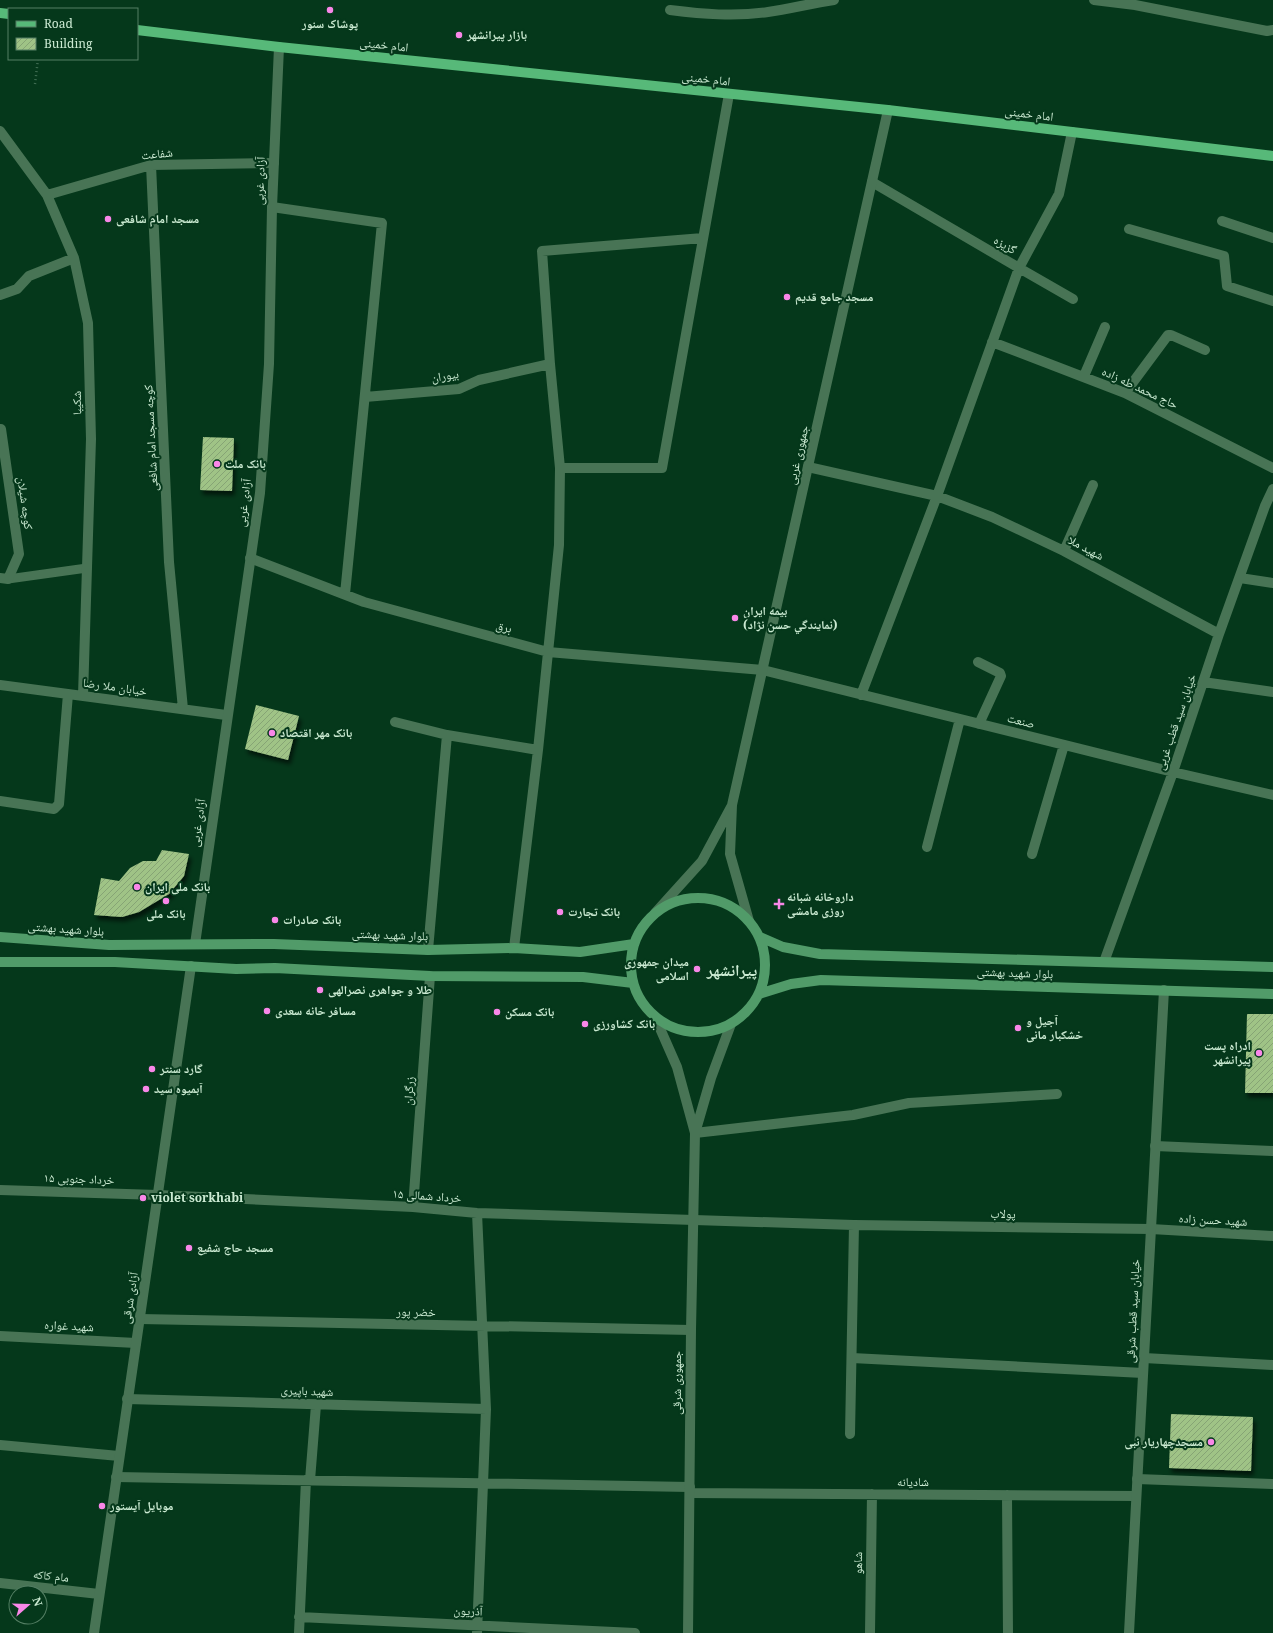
<svg xmlns="http://www.w3.org/2000/svg" width="1273" height="1633" font-family="'Noto Serif','Noto Naskh Arabic',serif">
  <defs>
    <pattern id="building-hatch" width="6" height="6" patternUnits="userSpaceOnUse"><rect width="6" height="6" fill="#9fc386"/><path d="M-1 1l2-2M0 6l6-6M5 7l2-2" fill="none" stroke="#86a474"/></pattern>
    <filter id="shadow"><feDropShadow dx="2.5" dy="4.5" stdDeviation="2" flood-color="#0009"/></filter>
  </defs>
  <rect width="100%" height="100%" fill="#05381b"/>
  <path fill="url(#building-hatch)" filter="url(#shadow)" d="M203,437L234,438L232,491L200,490Z
    M256,705L299,716L288,760L245,749Z
    M162,850L189,854L184,876L169,894L139,912L122,917L94,915L101,878L119,881L130,868L143,861H156Z
    M1247,1014H1273V1093H1245Z
    M1171,1414L1253,1417L1251,1471L1169,1468Z"/>
  <g fill="none" stroke-linecap="round" stroke-linejoin="round">
    <path stroke="#437055" stroke-width="2.5" stroke-dasharray="1 3" stroke-linecap="butt" d="M35,84L38,59"/>
    <path stroke="#487455" stroke-width="9" d="M8,579L87,568"/>
    <path stroke="#487455" stroke-width="10" d="M1094,0L1135,5L1267,31L1273,30
      M670,10C702,14 735,17 768,12C790,9 812,3 834,0
      M0,131L47,195L74,258L88,323L91,439L83,696
      M151,165L169,562L183,709
      M872,182L1019,268L1059,194L1072,132
      M47,195L151,165L274,163
      M272,207L382,223L345,594
      M1222,221L1273,238
      M1129,229L1224,256L1227,286L1273,301
      M703,238L542,251L550,364L560,468H662L729,94
      M0,295L17,289L29,276L74,258
      M992,342L1125,393L1273,468
      M1084,376L1105,327
      M1125,393L1168,335H1171L1205,350
      M365,397L459,389L479,380L550,364
      M808,467L937,496L1019,268L1073,299
      M1064,551L1093,485
      M250,558L364,602L548,652L763,670L1173,772L1273,795
      M0,578L8,579L19,554L1,429
      M1240,578L1273,583
      M978,662L1000,673L1001,676L979,724
      M1203,682L1273,692
      M0,685L226,715
      M861,695L937,496L992,517L1064,551L1219,634
      M395,722L447,735
      M538,750L559,545L560,468
      M0,801L54,809L59,804L68,694
      M927,847L960,719
      M1032,854L1064,745
      M428,950L447,735L538,750L514,948
      M1104,962L1173,772L1219,634L1265,506L1273,489
      M695,1133L853,1115L909,1103L1057,1094
      M1155,1146L1273,1151
      M0,1190L158,1195L413,1207L477,1213L854,1225L1151,1229L1273,1236
      M413,1207L430,976
      M140,1319L691,1330
      M0,1336L136,1343
      M852,1358L1143,1373
      M1144,1358L1273,1365
      M127,1399L486,1409
      M850,1434L854,1225
      M0,1445L119,1456
      M116,1477L690,1487
      M1137,1479L1273,1484
      M310,1480L316,1405
      M690,1493L1136,1496
      M1007,1495L1008,1633
      M0,1583L99,1594
      M299,1617L635,1633
      M299,1633L306,1480
      M477,1633L486,1409L477,1213
      M870,1633L872,1494"/>
    <path stroke="#487455" stroke-width="10" d="M655,913L702,861L731,807
      M749,921L730,854L732,805L888,110
      M195,944L260,493L269,364L272,207L279,47
      M655,1017L677,1067L695,1133
      M94,1633L191,966
      M688,1633L691,1330L695,1133L711,1078L731,1024
      M1129,1633L1164,990"/>
    <path stroke="#519b69" stroke-width="10" d="M631 965a67 67 0 1 1 134 0a67 67 0 1 1-134 0Z
      M0,937L109,945L274,944L428,950L514,948L580,952L634,944
      M760,937L783,947L820,954L1273,967
      M0,962H115L236,969L275,968L430,976L583,977L633,983
      M759,994L791,984L821,980L1273,994"/>
    <path stroke="#57b979" stroke-width="10" d="M0,13L9,14
      M137,30L279,47L888,110L1273,156"/>
  </g>
  <g fill="#f987e8" stroke="#05381b" stroke-width="1.5">
    <circle cx="330" cy="10" r="4"/>
    <circle cx="459" cy="35" r="4"/>
    <circle cx="108" cy="219" r="4"/>
    <circle cx="787" cy="297" r="4"/>
    <circle cx="217" cy="464" r="4"/>
    <circle cx="735" cy="618" r="4"/>
    <circle cx="272" cy="733" r="4"/>
    <circle cx="137" cy="887" r="4"/>
    <circle cx="166" cy="901" r="4"/>
    <path d="M777 898h4v4h4v4h-4v4h-4v-4h-4v-4h4z"/>
    <circle cx="560" cy="912" r="4"/>
    <circle cx="275" cy="920" r="4"/>
    <circle cx="697" cy="969" r="4"/>
    <circle cx="320" cy="990" r="4"/>
    <circle cx="267" cy="1011" r="4"/>
    <circle cx="497" cy="1012" r="4"/>
    <circle cx="585" cy="1024" r="4"/>
    <circle cx="1018" cy="1028" r="4"/>
    <circle cx="1259" cy="1053" r="4"/>
    <circle cx="152" cy="1069" r="4"/>
    <circle cx="146" cy="1089" r="4"/>
    <circle cx="143" cy="1198" r="4"/>
    <circle cx="189" cy="1248" r="4"/>
    <circle cx="1211" cy="1442" r="4"/>
    <circle cx="102" cy="1506" r="4"/>
  </g>
  <g text-anchor="middle" stroke-width="4" stroke-linejoin="round" paint-order="stroke">
    <g font-size="12" font-weight="bold" fill="#cbead2" stroke="#05381b" text-anchor="start">
      <text x="330" y="28" text-anchor="middle">پوشاک سنور</text>
      <text x="467" y="39">بازار پیرانشهر</text>
      <text x="116" y="223">مسجد امام شافعی</text>
      <text x="795" y="301">مسجد جامع قدیم</text>
      <text x="225" y="468">بانک ملت</text>
      <text x="743" y="615">بيمه ايران<tspan x="743" dy="14">(نمايندگي حسن نژاد)</tspan></text>
      <text x="280" y="737">بانک مهر اقتصاد</text>
      <text x="145" y="891">بانک ملی ایران</text>
      <text x="787" y="901">داروخانه شبانه<tspan x="787" dy="14">روزی مامشی</tspan></text>
      <text x="568" y="916">بانک تجارت</text>
      <text x="166" y="918" text-anchor="middle">بانک ملی</text>
      <text x="283" y="924">بانک صادرات</text>
      <text x="689" y="966" text-anchor="end">میدان جمهوری<tspan x="689" dy="14">اسلامی</tspan></text>
      <text x="328" y="994">طلا و جواهری نصرالهی</text>
      <text x="275" y="1015">مسافر خانه سعدی</text>
      <text x="505" y="1016">بانک مسکن</text>
      <text x="1026" y="1025">آجیل و<tspan x="1026" dy="14">خشکبار مانی</tspan></text>
      <text x="593" y="1028">بانک کشاورزی</text>
      <text x="1251" y="1050" text-anchor="end">ادراه پست<tspan x="1251" dy="14">پیرانشهر</tspan></text>
      <text x="160" y="1073">گارد سنتر</text>
      <text x="154" y="1093">آبمیوه سید</text>
      <text x="151" y="1202">violet sorkhabi</text>
      <text x="197" y="1252">مسجد حاج شفیع</text>
      <text x="1203" y="1446" text-anchor="end">مسجدچهاریار نبی</text>
      <text x="110" y="1510">موبایل آیستور</text>
    </g>
    <g font-size="12" fill="#cbead2" stroke="#05381b">
      <text transform="translate(384 45) rotate(6)" y="4">امام خمینی</text>
      <text transform="translate(706 79) rotate(6)" y="4">امام خمینی</text>
      <text transform="translate(1029 114) rotate(7)" y="4">امام خمینی</text>
      <text transform="translate(157 154) rotate(-6)" y="4">شفاعت</text>
      <text transform="translate(260 181) rotate(-88)" y="4">آزادی غربی</text>
      <text transform="translate(1005 245) rotate(30)" y="4">گزیزه</text>
      <text transform="translate(445 376) rotate(-9)" y="4">بیوران</text>
      <text transform="translate(1140 388) rotate(25)" y="4">حاج محمد طه زاده</text>
      <text transform="translate(77 403) rotate(-91)" y="4">شکیبا</text>
      <text transform="translate(151 438) rotate(-93)" y="4">کوچه مسجد امام شافعی</text>
      <text transform="translate(798 455) rotate(-77)" y="4">جمهوری غربی</text>
      <text transform="translate(25 503) rotate(82)" y="4">کوچه شیلان</text>
      <text transform="translate(244 503) rotate(-83)" y="4">آزادی غربی</text>
      <text transform="translate(1086 548) rotate(28)" y="4">شهید ملا</text>
      <text transform="translate(504 627) rotate(15)" y="4">برق</text>
      <text transform="translate(115 687) rotate(8)" y="4">خیابان ملا رضا</text>
      <text transform="translate(1021 721) rotate(14)" y="4">صنعت</text>
      <text transform="translate(1176 722) rotate(-71)" y="4">خیابان سید قطب غربی</text>
      <text transform="translate(198 823) rotate(-82)" y="4">آزادی غربی</text>
      <text transform="translate(66 929) rotate(4)" y="4">بلوار شهید بهشتی</text>
      <text transform="translate(390 935) rotate(2)" y="4">بلوار شهید بهشتی</text>
      <text transform="translate(1015 973) rotate(2)" y="4">بلوار شهید بهشتی</text>
      <text transform="translate(409 1091) rotate(-86)" y="4">زرگران</text>
      <text transform="translate(79 1179) rotate(2)" y="4">۱۵ خرداد جنوبی</text>
      <text transform="translate(427 1196) rotate(4)" y="4">۱۵ خرداد شمالی</text>
      <text transform="translate(1003 1214) rotate(1)" y="4">پولاب</text>
      <text transform="translate(1213 1220) rotate(3)" y="4">شهید حسن زاده</text>
      <text transform="translate(130 1298) rotate(-81)" y="4">آزادی شرقی</text>
      <text transform="translate(1133 1311) rotate(-87)" y="4">خیابان سید قطب شرقی</text>
      <text transform="translate(416 1312) rotate(1)" y="4">خضر پور</text>
      <text transform="translate(69 1326) rotate(3)" y="4">شهید غواره</text>
      <text transform="translate(677 1383) rotate(-90)" y="4">جمهوری شرقی</text>
      <text transform="translate(307 1391) rotate(2)" y="4">شهید باپیری</text>
      <text x="913" y="1486">شادیانه</text>
      <text transform="translate(858 1563) rotate(-89)" y="4">شاهو</text>
      <text transform="translate(51 1576) rotate(6)" y="4">مام کاکه</text>
      <text transform="translate(468 1611) rotate(2)" y="4">آذریون</text>
    </g>
    <g font-size="16" font-weight="bold" fill="#cbead2" stroke="#05381b">
      <text x="732" y="976">پیرانشهر</text>
    </g>
  </g>
  <rect x="8" y="8" width="130" height="52" fill="#05381b" stroke="#547f64"/>
  <rect x="16" y="21" width="20" height="6" fill="#57b979" stroke="#547f64"/>
  <text x="44" y="28" font-size="12" fill="#cbead2">Road</text>
  <rect x="16" y="38" width="20" height="12" fill="url(#building-hatch)" stroke="#547f64"/>
  <text x="44" y="48" font-size="12" fill="#cbead2">Building</text>
  <g transform="translate(28 1605) rotate(70)"><circle r="19" fill="#05381b" stroke="#547f64"/>
  <path d="M0-3L7 15L0 10L-7 15Z" fill="#f987e8"/>
  <text y="-6" font-size="11" font-weight="bold" text-anchor="middle" fill="#cbead2">N</text>
  </g>
</svg>
